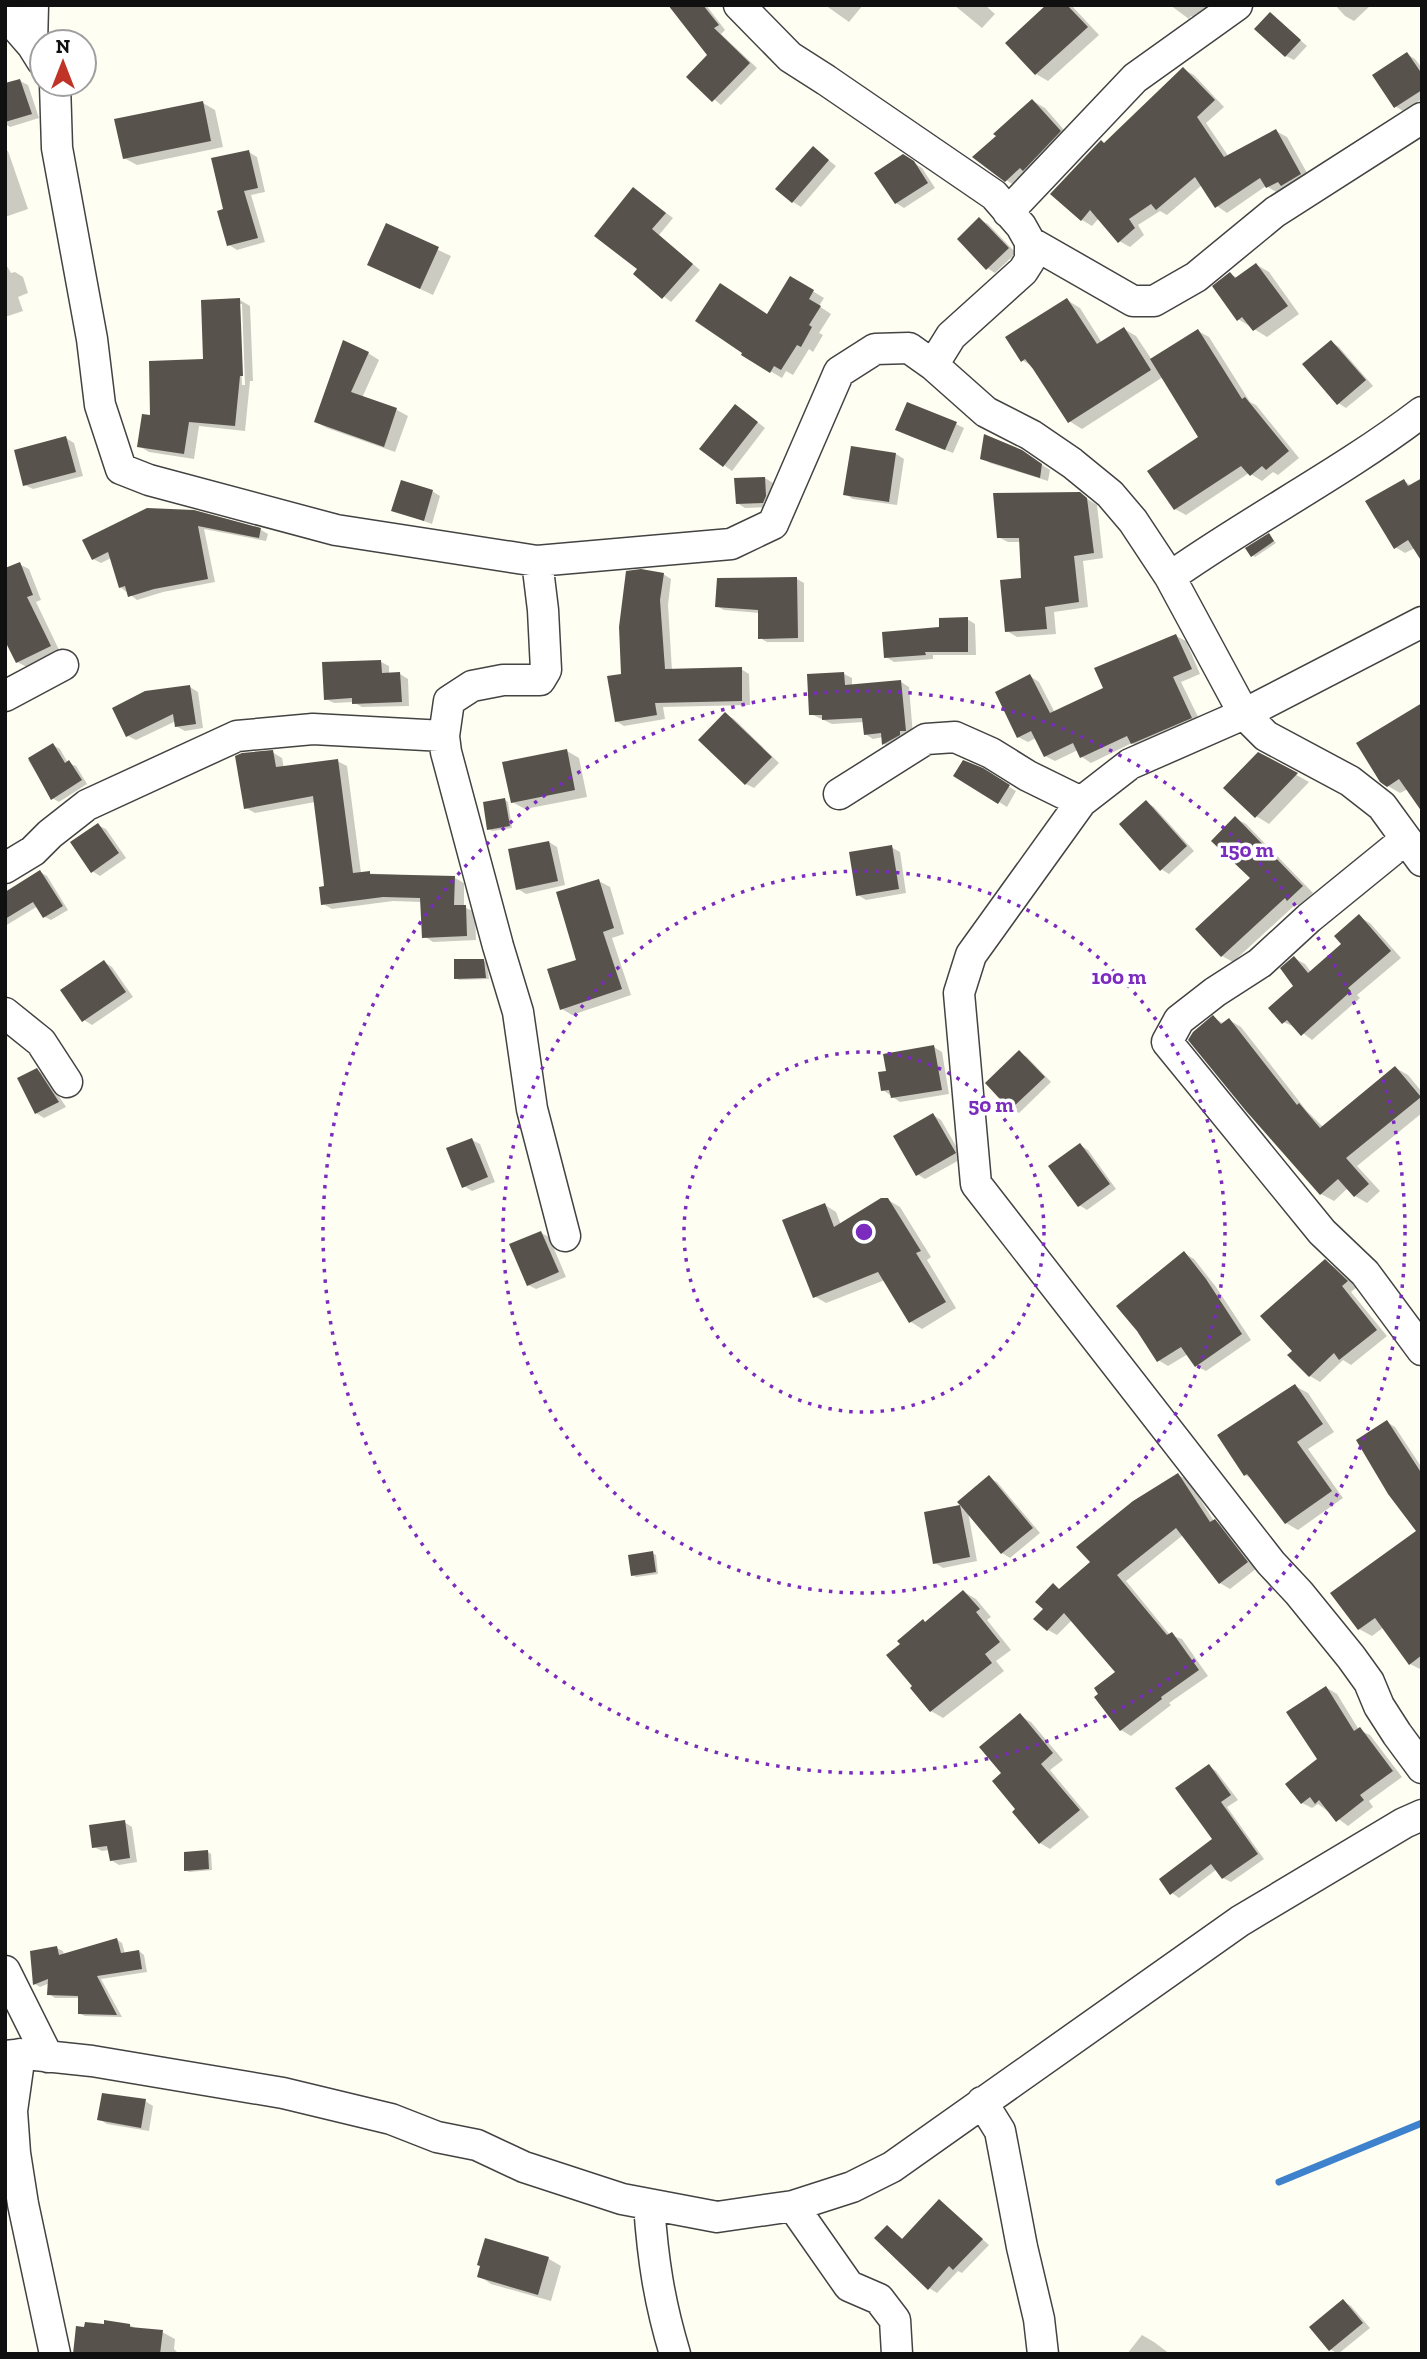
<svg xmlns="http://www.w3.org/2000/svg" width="1427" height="2359" font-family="'Zilla Slab',serif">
  <rect width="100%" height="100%" fill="#fffef2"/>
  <path fill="#0003" fill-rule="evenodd" d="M676,5H706L725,30L721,34L757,68L721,105L688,77L710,56Z
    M825,5H863L849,22Z
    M954,5H985L995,14L982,28Z
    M1049,5H1071L1099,35L1048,81L1036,74Z
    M1170,5H1208L1197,19L1191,16L1189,19Z
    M1335,5H1371L1354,21L1345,16Z
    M1270,14L1307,46L1294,60L1286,56Z
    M1407,54L1415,59L1422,68V99L1403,111L1395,106Z
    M1183,69L1194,75L1224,107L1206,123L1229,157L1276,131L1287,137L1311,180L1278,193L1266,186L1227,213L1217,206L1202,185L1167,215L1160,211L1138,225L1144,235L1130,247L1119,241L1099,218L1092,226L1082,220L1105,145Z
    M20,81L28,85L39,118L10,127L5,124V85Z
    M1033,101L1045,108L1072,139L1019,188L1006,180Z
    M203,103L215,110L223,147L137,165L124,158Z
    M813,148L836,166L801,207L793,202Z
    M5,150L8,151L28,209L5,217Z
    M249,152L257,157L265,192L251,195L265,242L237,250L229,245L225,210Z
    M911,161L922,168L935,188L904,208L896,203Z
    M641,194L673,218L659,235L700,270L671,302L636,274L640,269Z
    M980,220L988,224L1016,253L995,273L987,268Z
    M387,226L451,256L433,295L369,265Z
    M5,263L11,273L15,272L23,277L28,293L18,297L23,311L5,317Z
    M1257,265L1269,272L1299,314L1267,337L1238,319L1230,274L1238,278Z
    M791,278L824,298L819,306L831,314L819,333L823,335L813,352L809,349L793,375L786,371L782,378L743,355Z
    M240,300L250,306L253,381H250L245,431L199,426L194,459L149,452L139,446L152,417L205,361ZM239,304H242L245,385H242Z
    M1067,300L1080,308L1102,343L1124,329L1136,336L1152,360L1198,331L1209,337L1250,402L1256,405L1299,458L1278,475L1273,472L1262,481L1249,473L1186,515L1175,509L1200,438L1163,377L1082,429L1069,421L1035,368L1022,360Z
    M1331,342L1339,347L1373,386L1346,408L1338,403Z
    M368,353L379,360L362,398L397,410L408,416L395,452L327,428L316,422Z
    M743,410L765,428L732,471L701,448Z
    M956,424L964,428L953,453L905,434Z
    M66,438L74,443L83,476L33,489L25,485Z
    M896,454L904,459L897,505L853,499L845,494Z
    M1030,457L1050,470L1048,481L990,463L982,458Z
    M765,478L773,483L774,501L771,507L745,508L737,503Z
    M1404,481L1412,486L1415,548L1405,553L1395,547Z
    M432,491L440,496L432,524L393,510Z
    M1079,494L1097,505L1103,558L1083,561L1088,607L1054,612L1056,634L1017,637L1007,631L1023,580L1021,542H1008L998,537Z
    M147,509L261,530L268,534L266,541L204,529L215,582L163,592L137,600L120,587L111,558L101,563L93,559Z
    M1269,535L1276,543L1255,557L1252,555Z
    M19,564L29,569L41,600L36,602L60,652L27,667L17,662Z
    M663,574L671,579L668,605L672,671L741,669L749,674L750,705L663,707L665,719L624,726L616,721L623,675Z
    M797,579L804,583V642H767L760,638V613L724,610L717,606Z
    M967,619L975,624L976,655H933V659L894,662L886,657Z
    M1176,636L1186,641L1200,674L1181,682L1201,723L1142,749L1132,743L1091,763L1082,757L1078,750L1055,761L1045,756L1036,738L1028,742L1018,737L1030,676L1039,682L1055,713L1105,689Z
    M381,662L389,666V674H400L408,679L409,706L362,707L353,702L334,703L326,699Z
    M844,674L852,678V686L901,682L909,687L913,735L892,748L884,744L883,737L873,739L865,734L864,722L832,724L811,714Z
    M190,687L198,692L203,728L185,731L176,726V721L136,740L128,736Z
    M1422,705L1408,789L1400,793L1388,786Z
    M726,714L734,719L779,763L754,788L746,784Z
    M53,745L60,749L68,763L76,766L87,784L59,802L52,798L28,760Z
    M567,751L579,758L587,797L525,809L512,802Z
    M272,752L282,758L284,768L337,761L347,766L361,873L455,878L464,883V907L475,912L476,940L433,942L424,936L422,902L393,901L332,909L323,904L326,888L315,802L255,813L246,808Z
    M1259,754L1309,782L1269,824L1256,816Z
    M982,770L1016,791L1007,807L956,775Z
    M505,800L508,802L512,828L492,831L489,829Z
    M1146,802L1154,807L1194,851L1169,874L1161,869Z
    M1235,818L1246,824L1313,893L1299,906L1296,904L1233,962L1222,956L1198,929L1253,878Z
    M98,825L106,829L126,858L100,876L92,871Z
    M549,842L557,847L565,885L526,894L518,889Z
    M891,847L900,852L906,893L866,900L858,895Z
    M40,872L47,876L68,910L51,920L45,917L38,906L5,926V894Z
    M599,881L610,887L624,934L612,938L631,995L572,1015L562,1009L578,961Z
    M1359,917L1370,923L1401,958L1357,995L1360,998L1312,1040L1295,1027L1283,1022L1296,986L1294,958L1305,964L1311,972L1344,944Z
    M483,960L487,963L489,979L459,980L456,978Z
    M104,962L112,967L133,997L92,1025L84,1020Z
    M1214,1018L1224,1024L1229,1020L1241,1027L1306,1110L1323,1127L1396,1068L1408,1075L1422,1092V1113L1357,1166L1380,1191L1367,1203L1355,1196L1348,1188L1334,1201L1321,1194Z
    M934,1047L942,1052L949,1094L900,1102L883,1090Z
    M1019,1053L1027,1057L1051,1082L1019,1113L1011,1108Z
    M37,1070L45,1075L66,1107L44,1118L36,1113Z
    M933,1115L941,1120L963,1158L925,1179L917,1174Z
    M472,1140L480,1144L495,1182L472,1191L464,1186Z
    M1080,1145L1088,1150L1116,1189L1087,1210L1079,1205Z
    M888,1200L900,1207L931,1257L927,1260L956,1308L922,1329L911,1322L885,1280L826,1303L814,1296L825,1205L836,1212L841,1225Z
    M541,1233L549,1237L566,1277L536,1289L528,1285Z
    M1184,1253L1194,1259L1216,1287L1251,1340L1206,1371L1196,1366L1188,1354L1168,1366L1158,1360Z
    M1326,1262L1336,1268L1357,1287L1351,1292L1387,1336L1351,1365L1343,1360L1320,1382L1310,1376L1294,1351Z
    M1295,1386L1308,1393L1334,1432L1308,1449L1343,1498L1298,1530L1286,1523L1254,1480L1245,1475Z
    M1387,1422L1395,1427L1422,1468V1536Z
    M1178,1475L1188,1480L1214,1521L1225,1527L1257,1568L1230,1589L1220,1583L1183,1535L1126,1581L1170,1635L1182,1639L1208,1676L1169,1703L1171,1705L1131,1736L1121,1730L1117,1673L1072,1620L1057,1635L1048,1630L1060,1590L1092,1562Z
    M989,1478L997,1482L1040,1533L1010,1558L1002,1553L968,1512L977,1561L943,1568L935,1563L926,1513L963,1506Z
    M652,1553L656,1555L658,1574L636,1577L633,1575Z
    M1422,1557V1670L1410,1664L1384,1627L1372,1636L1359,1629Z
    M964,1592L976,1599L991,1617L987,1620L1011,1650L996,1661L1004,1671L943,1718L931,1711L915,1686L926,1623Z
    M1327,1688L1337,1694L1359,1730L1370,1735L1402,1777L1369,1801L1373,1807L1348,1826L1318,1804L1312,1808L1302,1803L1319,1760Z
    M1020,1716L1031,1722L1063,1760L1050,1770L1089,1817L1050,1849L1040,1843L1017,1809L1003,1774Z
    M1209,1766L1216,1771L1238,1800L1227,1807L1264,1859L1231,1882L1223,1878L1217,1869L1179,1898L1172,1893L1214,1840Z
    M124,1822L132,1827L137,1862L119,1865L111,1860L110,1850L102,1851L94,1847Z
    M208,1852L211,1854L212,1870L189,1872L186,1870Z
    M116,1939L122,1943L125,1954L139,1951L144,1955L147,1972L101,1979L122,2017L85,2016L79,2013L80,1998H55L49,1994L50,1983L40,1987L35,1984L57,1948L63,1951L64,1955Z
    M145,2101L153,2106L149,2131L107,2124L99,2119Z
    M939,2201L989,2245L962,2273L958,2271L937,2293L929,2288L887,2227L904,2240Z
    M486,2240L549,2259L561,2266L551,2301L491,2284L479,2276Z
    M1343,2301L1351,2306L1370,2328L1338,2354L1330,2349Z
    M130,2325L137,2329L162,2332L175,2339L174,2349L179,2354H75Z
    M1142,2335L1154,2342L1170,2354H1127Z"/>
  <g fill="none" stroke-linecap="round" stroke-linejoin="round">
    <path stroke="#3e82cd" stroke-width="7" d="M1279,2182L1422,2123"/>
  </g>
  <path fill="#58524c" d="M668,5H703L719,25L714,28L750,63L712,102L686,77L707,55Z
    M1046,5H1067L1088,27L1035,75L1005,43Z
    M1270,12L1301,40L1285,57L1254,29Z
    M1407,52L1422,74V90L1394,108L1372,75Z
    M1183,67L1215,100L1197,117L1224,157L1276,129L1301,174L1281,186L1278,182L1266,188L1260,178L1215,208L1195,177L1156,210L1151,204L1129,219L1135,228L1118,243L1090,210L1081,221L1050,194L1101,140L1104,143Z
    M20,79L32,114L5,122V83Z
    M1032,99L1061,131L1023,171L1020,168L1005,182L972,157L996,136L993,134Z
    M203,101L211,141L123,159L114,119Z
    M813,146L829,160L792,203L775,189Z
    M249,150L258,188L244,191L258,238L227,246L217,211L223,209L211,158Z
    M903,154L914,161L928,183L895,204L874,173Z
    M633,187L666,213L652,229L693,264L662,299L633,274L637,269L594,236Z
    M979,217L1009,248L986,270L957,239Z
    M386,223L439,247L420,289L367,265Z
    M1256,263L1288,306L1253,331L1242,317L1237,321L1212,286L1230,272L1235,278Z
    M790,276L814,290L809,299L821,306L809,325L812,327L801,347L797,345L781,370L774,366L770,373L741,355L742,353L695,321L720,283L767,314Z
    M240,298L243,376H240L235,426L189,422L184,454L137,447L142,414L150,415L149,361L203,359L201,300Z
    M1067,298L1097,344L1124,327L1151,370L1068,423L1033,369L1025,359L1021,362L1005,337Z
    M1198,329L1242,399L1245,397L1289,451L1266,470L1262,466L1250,476L1241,466L1174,510L1147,471L1198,437L1150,359Z
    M343,340L369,352L351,392L397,408L384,447L314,422Z
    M1331,340L1366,380L1337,405L1302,364Z
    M907,402L957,422L945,450L895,430Z
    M735,404L758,422L723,467L699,449Z
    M984,434L1022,450L1042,464L1040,478L980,459Z
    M66,436L76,472L23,486L14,450Z
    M851,446L896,453L889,502L843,495Z
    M765,477L766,496L763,503L736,504L734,478Z
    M1422,478V562L1408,540L1394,549L1365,501L1404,479L1408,486Z
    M401,480L433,490L424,521L391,511Z
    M1080,492L1087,498L1094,553L1074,556L1079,602L1045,607L1047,629L1005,632L1000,580L1021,578L1019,538H997L993,493Z
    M147,508L194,510L261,528L259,538L198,526L208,579L154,589L128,597L125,586L119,588L108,552L92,560L82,540Z
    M1269,533L1274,541L1251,557L1245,548Z
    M20,562L33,595L27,597L51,646L16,663L5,641V568Z
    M641,569L664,573L660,600L665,669L742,667V701L655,703L657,715L615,722L607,676L621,674L619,627L626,571Z
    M797,577L798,638L758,639V610L715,607L717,578Z
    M968,617V652H925L926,655L884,658L882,632L939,627V618Z
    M1176,634L1192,669L1173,677L1192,718L1131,744L1127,736L1080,758L1073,743L1044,757L1031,731L1017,738L995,692L1030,674L1050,713L1103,688L1094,668Z
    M381,660L382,673L400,672L402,702L352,704V698L324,700L322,662Z
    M844,672L845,685L901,680L906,731H900V735L882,745L881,733L864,735L862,718L822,720V715H809L807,674Z
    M190,685L196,724L175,727L173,714L126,737L112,708L145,691Z
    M1422,703V812L1399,779L1387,787L1380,782L1356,743Z
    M725,712L772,757L745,785L698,740Z
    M53,743L65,763L69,760L82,780L51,800L28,758Z
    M567,749L575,790L511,803L502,762Z
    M273,750L276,767L338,759L353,873L370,871V874L455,876L454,905H466L467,936L422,938L420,898L383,897L321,905L319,887L324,886L323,876L313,796L244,809L235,756L242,753Z
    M1258,752L1298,773L1255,818L1223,788Z
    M963,760L983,768L1010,785L998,804L953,776Z
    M505,798L510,826L487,830L483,802Z
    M1146,800L1187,846L1160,871L1119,824Z
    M1235,816L1303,886L1287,901L1285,898L1221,957L1195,929L1250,878L1211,841Z
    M98,823L119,853L91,873L70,842Z
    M549,841L558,881L516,890L508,849Z
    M892,845L899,889L856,896L849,852Z
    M40,870L63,906L43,918L33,902L5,919V892Z
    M599,879L614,928L603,932L622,989L560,1010L547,969L576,960L556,892Z
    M1359,914L1391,951L1348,988L1351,991L1301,1036L1287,1020L1282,1024L1268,1008L1293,986L1280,968L1294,956L1308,973L1341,944L1334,936Z
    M454,959H484L486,978L454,979Z
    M104,960L126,992L82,1022L60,990Z
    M1213,1015L1221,1024L1229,1018L1297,1105L1299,1103L1320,1128L1395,1066L1421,1097L1346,1158L1369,1184L1354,1197L1338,1179L1320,1195L1246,1111L1188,1040L1193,1032Z
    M934,1045L942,1090L891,1098L889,1090L881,1091L878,1072L886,1071L883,1054Z
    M1019,1050L1045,1077L1010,1110L985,1083Z
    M37,1068L59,1102L35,1114L17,1078Z
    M933,1113L956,1153L916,1176L893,1136Z
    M472,1138L488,1177L462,1188L446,1148Z
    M1080,1143L1110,1184L1078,1207L1048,1166Z
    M881,1198H888L921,1251L916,1253L946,1302L909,1323L878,1272L813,1298L782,1220L825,1203L834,1227Z
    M541,1231L559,1272L527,1286L509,1244Z
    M1184,1251L1206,1279L1242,1334L1195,1367L1181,1347L1157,1362L1137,1331L1116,1306Z
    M1325,1259L1348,1281L1342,1286L1377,1330L1339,1360L1334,1353L1309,1377L1287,1355L1292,1351L1260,1316Z
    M1295,1384L1323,1424L1297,1442L1332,1491L1285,1524L1247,1474L1244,1476L1217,1435Z
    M1387,1420L1422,1474V1655L1409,1665L1375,1618L1358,1630L1330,1593L1416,1531L1388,1494L1356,1440Z
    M1178,1473L1210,1522L1215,1519L1248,1562L1219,1584L1176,1528L1117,1575L1167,1635L1172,1632L1199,1670L1161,1697L1162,1699L1120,1731L1094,1697L1098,1694L1094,1688L1115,1672L1064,1613L1047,1631L1033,1619L1043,1609L1035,1602L1053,1583L1059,1589L1090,1562L1076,1547L1133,1501Z
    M989,1475L1033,1528L1001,1554L960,1505L970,1557L933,1564L924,1512L960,1505L957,1502Z
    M653,1551L656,1572L631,1576L628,1555Z
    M963,1590L980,1609L976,1612L1000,1642L985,1654L992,1663L930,1712L910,1688L912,1686L886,1655L900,1644L897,1641L923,1619L925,1622Z
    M1326,1686L1354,1731L1360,1727L1393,1771L1360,1795L1364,1800L1336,1822L1319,1800L1315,1804L1310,1797L1301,1804L1285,1784L1317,1759L1286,1712Z
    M1020,1713L1053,1753L1041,1764L1080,1810L1039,1844L1012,1812L1015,1809L992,1781L1001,1773L979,1747Z
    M1209,1764L1231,1795L1221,1802L1258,1854L1222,1879L1211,1864L1170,1895L1159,1879L1212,1839L1175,1788Z
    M125,1820L130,1858L110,1861L107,1846L92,1848L89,1825Z
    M208,1850L209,1869L184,1871V1852Z
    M117,1938L121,1953L139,1950L142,1969L97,1976L117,2015L78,2014V1996L47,1995L48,1979L33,1985L30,1951L57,1946L59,1955Z
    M102,2093L146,2099L141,2128L97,2120Z
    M939,2199L983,2239L953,2270L949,2266L928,2290L874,2238L887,2225L902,2239Z
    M485,2238L549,2257L538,2295L477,2277L480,2266L477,2265Z
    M1343,2299L1363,2323L1329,2351L1309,2327Z
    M104,2320L130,2324V2327L163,2330L160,2354H73L76,2326L84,2327L85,2322L104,2324Z"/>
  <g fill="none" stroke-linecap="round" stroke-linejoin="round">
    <defs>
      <path id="minor" d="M739,5L790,57L826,80L994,195L1021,226L1030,242V260L1023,271L951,336L933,365L986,412L1031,435L1072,463L1110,494L1133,521L1170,577L1244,714L1266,736L1350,781L1382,806L1422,861
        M5,20H10L32,45L42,61
        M32,45L33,5
        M55,84L57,148L92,339L100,405L121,469L149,480L336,530L537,561L731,544L773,524L839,372L875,349L909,348L933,365
        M1008,212L1135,78L1237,5
        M1030,242L1133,301H1154L1196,277L1275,212L1422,118
        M537,561L543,610L546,670L540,680H503L472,686L449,701L444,736L446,752L498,946L518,1012L532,1109L565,1236
        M1170,577C1252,519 1342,473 1422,412
        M1422,622L1244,714L1130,764L1081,802L971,955L959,993L976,1184L1271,1563L1299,1593L1351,1657L1369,1682L1379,1706L1397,1734L1422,1768
        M5,696L63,665
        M839,794L926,739L955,737L991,753L1028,776L1081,802
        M1408,843L1395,848L1309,918L1260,963L1215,992L1179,1020L1167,1042L1322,1232L1365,1273L1422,1350
        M5,868L33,851L50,834L87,805L237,736L313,729L444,736
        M5,1013L41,1042L67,1082
        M5,1971L48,2057
        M20,2054L12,2111L15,2153L23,2204L55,2354
        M5,2056L26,2054L92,2061L283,2093L391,2119L437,2137L477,2145L524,2167L622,2199L717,2217L793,2206L852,2187L892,2167L1240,1921L1404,1823L1422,1815
        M982,2102L1000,2131L1022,2247L1039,2319L1043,2354
        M649,2205C653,2260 659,2301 675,2354
        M793,2206L849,2286L879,2299L895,2320L897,2354"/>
    </defs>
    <use href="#minor" stroke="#434343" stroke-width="33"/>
    <use href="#minor" stroke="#fff" stroke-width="30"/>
  </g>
  <g fill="none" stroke="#7b2cbf" stroke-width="3.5" stroke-dasharray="3.5 7">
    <circle cx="864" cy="1232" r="180"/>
    <circle cx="864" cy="1232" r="361"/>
    <circle cx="864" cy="1232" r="541"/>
  </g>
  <circle cx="864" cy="1232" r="10" fill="#7b2cbf" stroke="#fff" stroke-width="3.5"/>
  <g font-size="21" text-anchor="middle" font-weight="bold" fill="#7b2cbf" stroke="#fff" stroke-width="7" stroke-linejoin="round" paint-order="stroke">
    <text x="1247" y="857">150 m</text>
    <text x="1119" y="984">100 m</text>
    <text x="991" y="1112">50 m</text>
  </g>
  <rect width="1427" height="2359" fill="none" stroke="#101010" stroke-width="14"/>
  <g transform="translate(63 63)"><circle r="33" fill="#ffffff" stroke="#9f9f9f" stroke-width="2"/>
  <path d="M0-5L12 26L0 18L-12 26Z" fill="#c03327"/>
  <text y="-10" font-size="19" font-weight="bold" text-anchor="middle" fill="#101010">N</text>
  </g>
</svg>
